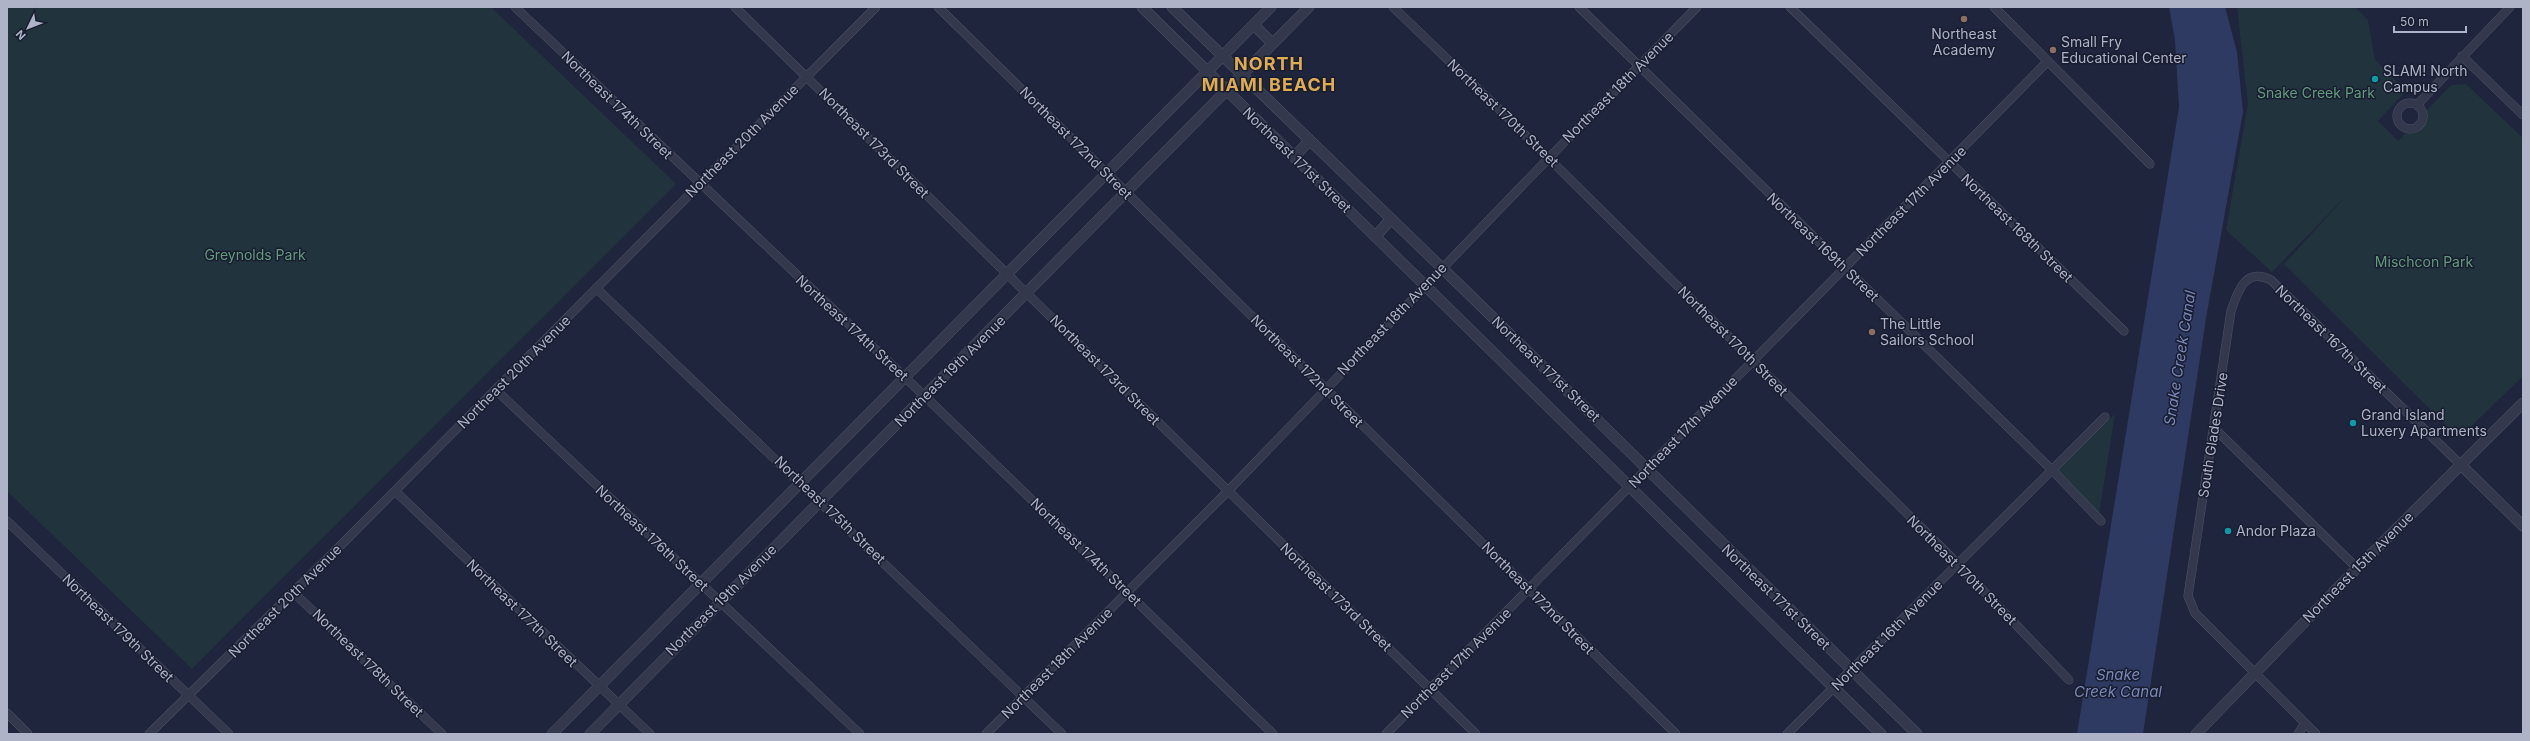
<svg xmlns="http://www.w3.org/2000/svg" width="2530" height="741" font-family="Inter,sans-serif">
  <rect width="100%" height="100%" fill="#1f253c"/>
  <path fill="#21343d" d="M7,7H491L676,184L192,669L7,491Z
    M2237,7L2356,8L2368,20L2375,60L2406,91L2378,121L2398,141L2451,85L2466,84L2523,138V376L2459,438L2284,264L2351,191L2272,272L2226,230L2248,104Z
    M2115,414L2099,514L2057,470Z"/>
  <path fill="#2f3a63" d="M2169,7H2225L2237,52L2243,112L2206,318L2143,734H2077L2179,107L2175,40Z"/>
  <g fill="none" stroke-linecap="round" stroke-linejoin="round">
    <defs>
      <path id="minor" d="M515,7L934,405L1273,734
        M735,7L1476,734
        M938,7L1676,734
        M1393,7L1500,110L1952,558L2069,680
        M1579,7L2052,470L2101,521
        M1790,7L2124,331
        M1994,7L2150,164
        M2462,56L2523,115
        M2397 116a13 13 0 1 1 26 0a13 13 0 1 1-26 0Z
        M2417,105L2510,7
        M596,288L1062,734
        M496,390L860,734
        M2214,428L2357,568
        M395,491L650,734
        M7,521L229,734
        M294,593L442,734
        M7,713L28,734
        M149,734L343,543L876,7
        M986,734L1228,491L1540,167L1697,7
        M1386,734L2048,61
        M1787,734L2105,417
        M2298,734L2305,723
        M2316,734L2195,613L2188,596L2231,311C2238,291 2245,267 2271,280L2461,465"/>
      <path id="tertiary" d="M1142,7L1881,734
        M1172,7L1472,297L1917,734
        M1254,25L1272,43
        M1294,157L1309,141
        M1375,237L1391,219
        M2461,465L2523,526
        M552,734L1271,7
        M590,734L1309,7
        M2196,734L2357,568L2523,403"/>
    </defs>
    <use href="#minor" stroke="#4e5367" stroke-width="9"/>
    <use href="#tertiary" stroke="#4e5367" stroke-width="11"/>
    <use href="#minor" stroke="#33384c" stroke-width="8"/>
    <use href="#tertiary" stroke="#33384c" stroke-width="10"/>
  </g>
  <g fill="#8d6e63" stroke="#191d30" stroke-width="1.5">
    <circle cx="1964" cy="19" r="4"/>
    <circle cx="2053" cy="50" r="4"/>
    <circle cx="1872" cy="332" r="4"/>
  </g>
  <g fill="#0f9aa8" stroke="#191d30" stroke-width="1.5">
    <circle cx="2375" cy="79" r="4"/>
    <circle cx="2353" cy="423" r="4"/>
    <circle cx="2228" cy="531" r="4"/>
  </g>
  <g text-anchor="middle" stroke-width="3" stroke-linejoin="round" paint-order="stroke">
    <g font-size="14" fill="#aeb3c8" stroke="#191d30" text-anchor="start">
      <text x="1964" y="39" text-anchor="middle">Northeast<tspan x="1964" dy="16">Academy</tspan></text>
      <text x="2061" y="47">Small Fry<tspan x="2061" dy="16">Educational Center</tspan></text>
      <text x="2383" y="76">SLAM! North<tspan x="2383" dy="16">Campus</tspan></text>
      <text x="1880" y="329">The Little<tspan x="1880" dy="16">Sailors School</tspan></text>
      <text x="2361" y="420">Grand Island<tspan x="2361" dy="16">Luxery Apartments</tspan></text>
      <text x="2236" y="536">Andor Plaza</text>
    </g>
    <g font-size="14" fill="#aeb3c8" stroke="#191d30">
      <text transform="translate(1618 87) rotate(-45)" y="5">Northeast 18th Avenue</text>
      <text transform="translate(617 105) rotate(44)" y="5">Northeast 174th Street</text>
      <text transform="translate(1503 113) rotate(44)" y="5">Northeast 170th Street</text>
      <text transform="translate(742 141) rotate(-45)" y="5">Northeast 20th Avenue</text>
      <text transform="translate(874 143) rotate(45)" y="5">Northeast 173rd Street</text>
      <text transform="translate(1076 143) rotate(45)" y="5">Northeast 172nd Street</text>
      <text transform="translate(1297 160) rotate(44)" y="5">Northeast 171st Street</text>
      <text transform="translate(1911 201) rotate(-45)" y="5">Northeast 17th Avenue</text>
      <text transform="translate(2017 228) rotate(44)" y="5">Northeast 168th Street</text>
      <text transform="translate(1823 247) rotate(44)" y="5">Northeast 169th Street</text>
      <text transform="translate(1392 319) rotate(-46)" y="5">Northeast 18th Avenue</text>
      <text transform="translate(852 328) rotate(43)" y="5">Northeast 174th Street</text>
      <text transform="translate(2331 339) rotate(44)" y="5">Northeast 167th Street</text>
      <text transform="translate(1733 341) rotate(45)" y="5">Northeast 170th Street</text>
      <text transform="translate(1546 369) rotate(44)" y="5">Northeast 171st Street</text>
      <text transform="translate(1105 370) rotate(45)" y="5">Northeast 173rd Street</text>
      <text transform="translate(950 371) rotate(-45)" y="5">Northeast 19th Avenue</text>
      <text transform="translate(1307 371) rotate(45)" y="5">Northeast 172nd Street</text>
      <text transform="translate(514 372) rotate(-45)" y="5">Northeast 20th Avenue</text>
      <text transform="translate(1683 432) rotate(-46)" y="5">Northeast 17th Avenue</text>
      <text transform="translate(2213 435) rotate(-81)" y="5">South Glades Drive</text>
      <text transform="translate(830 510) rotate(44)" y="5">Northeast 175th Street</text>
      <text transform="translate(652 538) rotate(43)" y="5">Northeast 176th Street</text>
      <text transform="translate(1086 552) rotate(44)" y="5">Northeast 174th Street</text>
      <text transform="translate(2358 567) rotate(-45)" y="5">Northeast 15th Avenue</text>
      <text transform="translate(1962 570) rotate(45)" y="5">Northeast 170th Street</text>
      <text transform="translate(1336 597) rotate(44)" y="5">Northeast 173rd Street</text>
      <text transform="translate(1776 597) rotate(44)" y="5">Northeast 171st Street</text>
      <text transform="translate(1538 598) rotate(45)" y="5">Northeast 172nd Street</text>
      <text transform="translate(721 600) rotate(-45)" y="5">Northeast 19th Avenue</text>
      <text transform="translate(285 601) rotate(-45)" y="5">Northeast 20th Avenue</text>
      <text transform="translate(522 613) rotate(44)" y="5">Northeast 177th Street</text>
      <text transform="translate(118 628) rotate(44)" y="5">Northeast 179th Street</text>
      <text transform="translate(1887 635) rotate(-45)" y="5">Northeast 16th Avenue</text>
      <text transform="translate(368 663) rotate(44)" y="5">Northeast 178th Street</text>
      <text transform="translate(1057 663) rotate(-45)" y="5">Northeast 18th Avenue</text>
      <text transform="translate(1456 663) rotate(-45)" y="5">Northeast 17th Avenue</text>
    </g>
    <g font-size="14" fill="#639b7c" stroke="#191d30">
      <text x="2316" y="98">Snake Creek Park</text>
      <text x="255" y="260">Greynolds Park</text>
      <text x="2424" y="267">Mischcon Park</text>
    </g>
    <g font-size="15" font-style="italic" fill="#7a88b8" stroke="#191d30">
      <text transform="translate(2180 358) rotate(-81)" y="5">Snake Creek Canal</text>
      <text x="2118" y="680">Snake<tspan x="2118" dy="17">Creek Canal</tspan></text>
    </g>
    <g font-size="18" font-weight="bold" letter-spacing="1" fill="#dead53" stroke="#191d30">
      <text x="1269" y="70">NORTH<tspan x="1269" dy="21">MIAMI BEACH</tspan></text>
    </g>
  </g>
  <rect width="2530" height="741" fill="none" stroke="#aeb3c8" stroke-width="16"/>
  <g transform="translate(28 28) rotate(227)" stroke="#191d30" stroke-width="3" paint-order="stroke">
  <path d="M0-3L7 15L0 10L-7 15Z" fill="#aeb3c8"/>
  <text y="-6" font-size="11" font-weight="bold" text-anchor="middle" fill="#aeb3c8">N</text>
  </g>
  <path d="M2394 26v6h72v-6" fill="none" stroke="#aeb3c8" stroke-width="2"/>
  <text x="2400" y="26" font-size="12" fill="#aeb3c8" stroke="#191d30" stroke-width="3" paint-order="stroke">50 m</text>
</svg>
